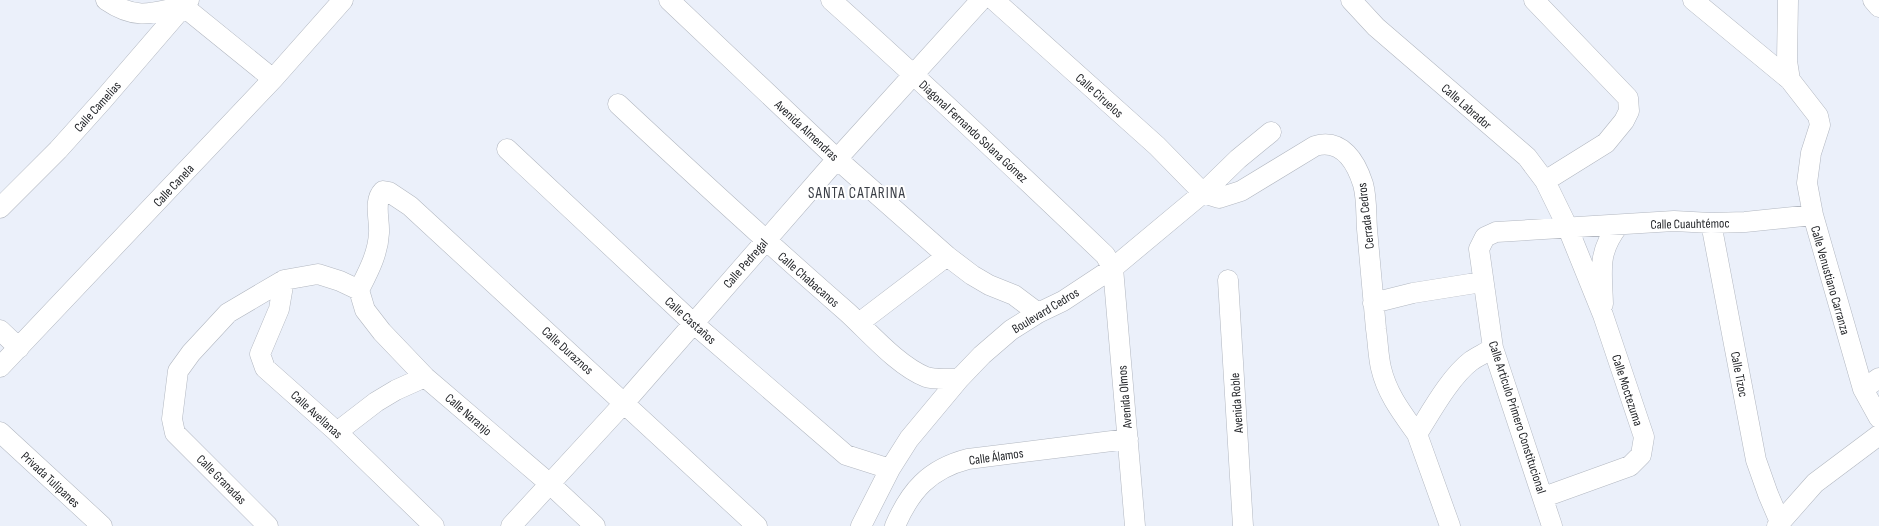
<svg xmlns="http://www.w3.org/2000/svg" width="1879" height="526" font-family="'Sofia Sans Condensed',sans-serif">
  <rect width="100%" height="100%" fill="#ebf0fa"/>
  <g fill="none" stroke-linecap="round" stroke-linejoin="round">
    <defs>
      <path id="minor" d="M106,0C135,20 151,14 183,6
        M669,0L837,159L947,256L972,275L989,285L1014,295L1038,313
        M831,0C924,83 1015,169 1105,255L1113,268L1135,526
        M994,0L1157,146L1203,193L1219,198L1241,191L1315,146C1342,138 1356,162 1363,184C1367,198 1366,215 1367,229C1370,262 1373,296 1376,329C1378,342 1378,355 1381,368C1387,394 1402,413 1417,434
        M1351,0L1376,27L1527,157L1545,181L1567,226L1603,315L1644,437L1641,455L1630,466L1544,497
        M1534,0L1628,98L1629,111L1624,121L1606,143L1545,181
        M1693,0L1790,80L1818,116L1820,125L1811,153L1807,183L1813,215L1863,389L1879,418
        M1788,0L1787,61L1790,80
        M1873,0L1879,7
        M183,6L273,79
        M618,104C693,174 769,244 847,312C869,332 898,366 926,377C935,380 949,378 959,379
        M507,149L693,323L846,455L890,469
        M0,208L58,150L102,101L189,0
        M1711,223L1756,460L1768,494L1780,522
        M284,280L279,309L260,354L265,368L337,432L434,526
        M1228,280L1243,526
        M359,290C368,272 378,254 379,233C380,220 373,201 383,191L389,192L410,206L757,526
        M359,290L365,310L382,332L425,377L550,484L595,526
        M1373,303L1413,293L1482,282
        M1603,304C1602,271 1597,253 1618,226
        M859,323L947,256
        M0,330L19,348
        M0,367L273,79L343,0
        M1863,389L1879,378
        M0,432L102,526
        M337,432L376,402L396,390L425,377
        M268,526L175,433L172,419L178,371L191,353L228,313L284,280L318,274L340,281L359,290
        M511,526L625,402L837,159L981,0
        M861,526L890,469L909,439L959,379L982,355L1011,330L1038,313L1063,301L1113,268L1203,193L1238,159L1271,132
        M895,526C910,491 929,469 968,459L1128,439
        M1450,526L1417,434C1431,412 1450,377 1471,361C1478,356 1486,353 1493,348
        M1552,526L1493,348L1479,249L1485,237L1496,232L1674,221L1711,223L1745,222L1813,215
        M1777,526L1815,483L1879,435"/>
    </defs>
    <use href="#minor" stroke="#b2b7c0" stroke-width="21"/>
    <use href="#minor" stroke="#fff" stroke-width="20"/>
  </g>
  <g text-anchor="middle" stroke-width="4" stroke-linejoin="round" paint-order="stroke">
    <g font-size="13" fill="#1f2125" stroke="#fff">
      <text transform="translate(1100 95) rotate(42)" y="5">Calle Ciruelos</text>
      <text transform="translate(97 106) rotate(-48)" y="5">Calle Camelias</text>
      <text transform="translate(1467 106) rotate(41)" y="5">Calle Labrador</text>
      <text transform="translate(807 130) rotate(43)" y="5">Avenida Almendras</text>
      <text transform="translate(974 131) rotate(43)" y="5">Diagonal Fernando Solana Gómez</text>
      <text transform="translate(173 185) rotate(-47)" y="5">Calle Canela</text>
      <text transform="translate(1365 216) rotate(-97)" y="5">Cerrada Cedros</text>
      <text transform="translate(1690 223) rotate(-1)" y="5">Calle Cuauhtémoc</text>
      <text transform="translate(745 263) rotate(-49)" y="5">Calle Pedregal</text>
      <text transform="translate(809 279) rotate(41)" y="5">Calle Chabacanos</text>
      <text transform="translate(1831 280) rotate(74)" y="5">Calle Venustiano Carranza</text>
      <text transform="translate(1045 310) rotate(-31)" y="5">Boulevard Cedros</text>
      <text transform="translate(691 320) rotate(42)" y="5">Calle Castaños</text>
      <text transform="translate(568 350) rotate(42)" y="5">Calle Duraznos</text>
      <text transform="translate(1740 374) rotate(79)" y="5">Calle Tizoc</text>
      <text transform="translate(1628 390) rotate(72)" y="5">Calle Moctezuma</text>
      <text transform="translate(1124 397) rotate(-95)" y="5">Avenida Olmos</text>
      <text transform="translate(1236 403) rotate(-94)" y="5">Avenida Roble</text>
      <text transform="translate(317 414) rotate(42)" y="5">Calle Avellanas</text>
      <text transform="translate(469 414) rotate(41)" y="5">Calle Naranjo</text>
      <text transform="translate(1518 417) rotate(72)" y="5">Calle Articulo Primero Constitucional</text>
      <text transform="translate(996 456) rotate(-8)" y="5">Calle Álamos</text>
      <text transform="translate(51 479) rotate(43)" y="5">Privada Tulipanes</text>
      <text transform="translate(222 479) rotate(45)" y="5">Calle Granadas</text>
    </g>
    <g font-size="15" letter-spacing="1" fill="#393d45" stroke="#fff">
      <text x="857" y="198">SANTA CATARINA</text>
    </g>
  </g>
</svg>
